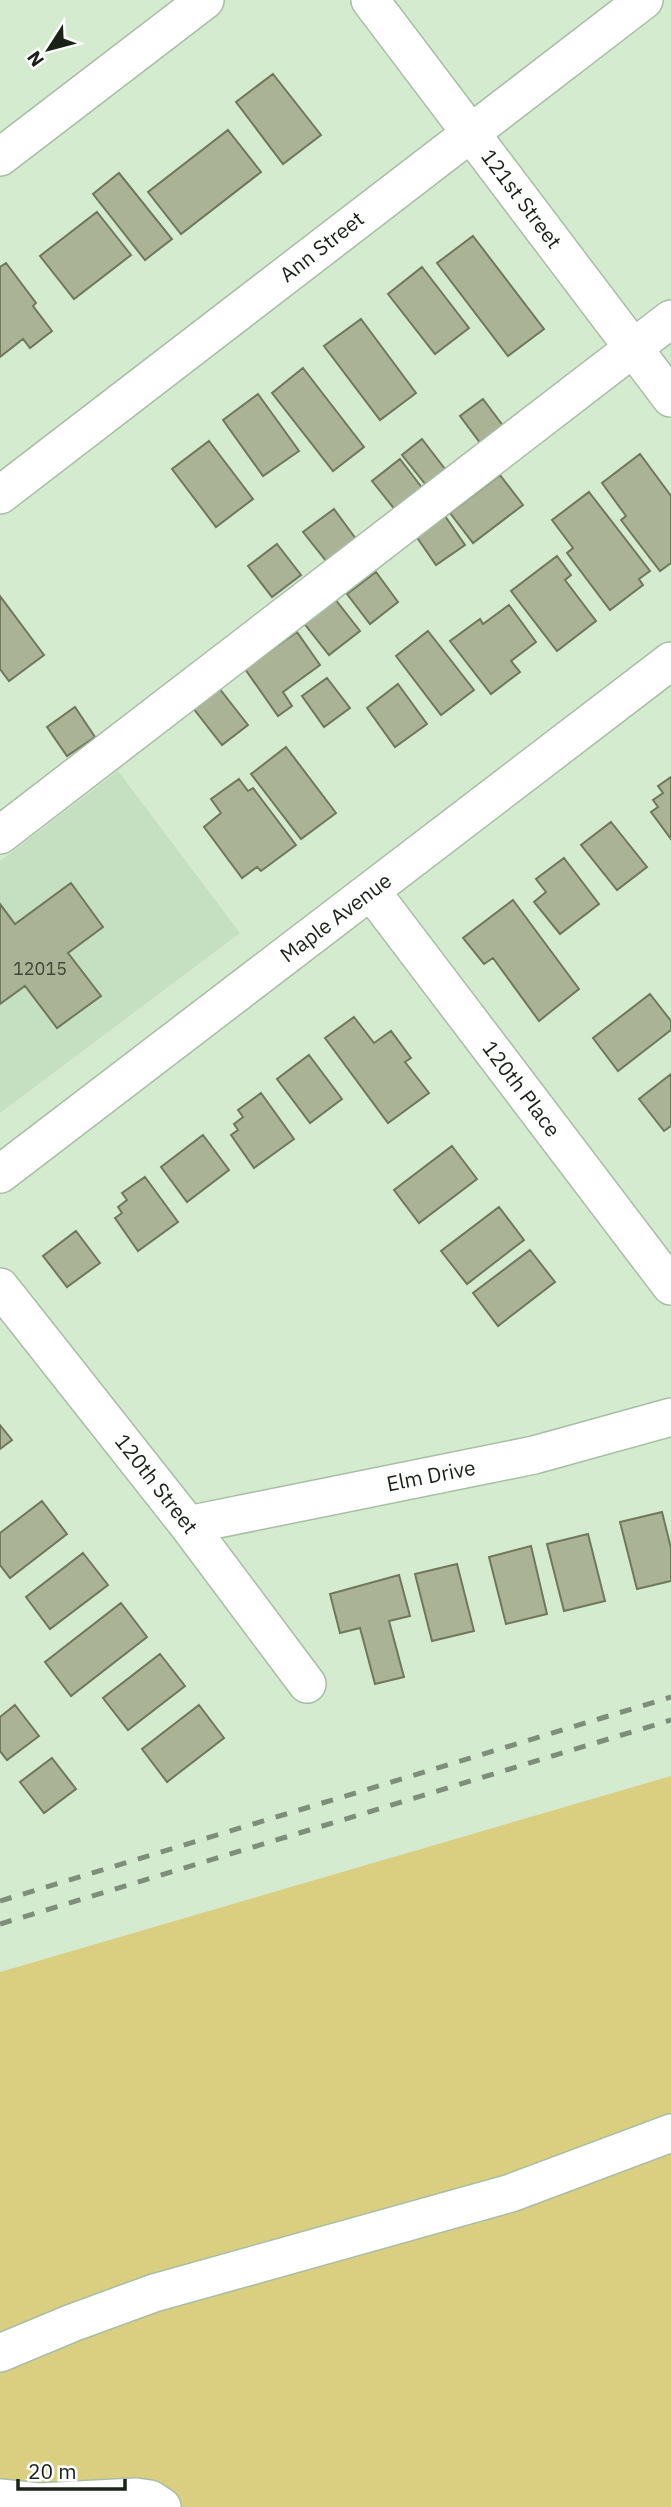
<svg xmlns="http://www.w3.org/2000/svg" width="671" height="2507" font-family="'IBM Plex Sans',sans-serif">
  <rect width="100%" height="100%" fill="#d4ebd0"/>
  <path fill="#c4e0c0" d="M118,771L240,933L0,1113V861Z"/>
  <path fill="#dacf81" d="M671,1776V2507H0V1972Z"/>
  <path fill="#aab395" stroke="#70785c" stroke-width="2" d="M273,74L321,135L283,164L236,102Z
    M228,130L261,172L181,234L148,192Z
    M119,173L172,239L145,260L93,194Z
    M97,212L131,255L74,299L40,256Z
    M473,236L544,329L508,356L437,263Z
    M6,263L36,303L33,306L52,331L30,348L23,339L0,357V267Z
    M422,267L469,328L435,354L388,294Z
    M361,319L416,393L380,420L324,346Z
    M303,368L364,447L333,471L272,393Z
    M258,394L299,451L263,476L223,420Z
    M483,399L504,427L481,444L460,416Z
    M422,439L445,469L426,485L402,455Z
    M209,441L253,499L216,527L172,469Z
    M640,454L671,496V563L660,571L621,520L626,516L602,483Z
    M400,459L423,489L396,511L372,481Z
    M500,475L523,505L473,543L450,513Z
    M589,492L650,571L639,579L643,585L610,610L567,553L573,548L552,520Z
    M334,509L356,539L327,562L303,532Z
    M445,516L465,545L436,565L416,536Z
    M277,544L301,575L272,597L248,566Z
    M557,556L571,575L565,580L596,621L557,651L511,591Z
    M376,572L398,602L370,624L347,594Z
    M0,596L44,655L9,681L0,669Z
    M335,599L360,631L329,655L303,622Z
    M509,605L536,642L511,661L520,672L491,694L450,641L480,619L483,624Z
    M428,631L474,690L441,715L396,656Z
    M297,632L320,665L283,692L292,706L278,716L245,669Z
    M327,678L350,708L324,727L302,696Z
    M398,684L427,724L395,747L367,708Z
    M219,688L248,725L222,745L193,708Z
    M75,707L95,737L67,756L47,727Z
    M286,747L336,813L301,839L251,774Z
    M671,777V839L651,812L658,807L653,800L663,793L658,786Z
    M239,779L248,791L253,788L296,845L261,871L257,867L242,878L204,827L221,813L211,799Z
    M611,822L647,867L617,890L581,845Z
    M564,858L599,904L560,934L534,902L546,892L536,879Z
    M71,883L103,927L68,953L101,996L57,1028L25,986L0,1004V904L15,924Z
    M513,900L579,989L539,1021L493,958L484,964L463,938Z
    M650,994L671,1021V1030L618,1071L593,1038Z
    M354,1017L374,1043L391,1031L411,1058L405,1062L429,1093L388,1123L325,1038Z
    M309,1055L342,1099L310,1123L277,1079Z
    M671,1074V1126L664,1131L639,1099Z
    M261,1093L294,1139L254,1168L231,1135L238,1130L234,1124L243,1117L238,1110Z
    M203,1135L229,1170L187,1202L161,1167Z
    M452,1146L477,1179L419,1223L394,1190Z
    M145,1177L178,1222L138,1251L115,1218L122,1213L118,1207L127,1200L122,1193Z
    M499,1207L524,1240L467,1284L441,1251Z
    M76,1231L100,1263L67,1287L43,1256Z
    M530,1250L555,1282L498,1326L473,1293Z
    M0,1425L12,1440L0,1449Z
    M42,1501L67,1534L10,1578L0,1565V1533Z
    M662,1512L671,1548V1581L637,1589L620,1522Z
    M588,1534L605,1601L564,1611L547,1544Z
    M531,1546L547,1614L506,1624L489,1557Z
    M83,1553L108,1585L50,1629L26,1597Z
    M457,1564L474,1631L432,1641L415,1574Z
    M399,1575L410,1616L389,1621L404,1677L375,1684L360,1628L340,1633L330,1594Z
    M121,1603L147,1637L71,1696L45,1662Z
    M160,1654L185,1686L128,1730L103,1698Z
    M15,1705L39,1736L7,1760L0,1751V1717Z
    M199,1705L224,1738L167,1782L142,1749Z
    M52,1758L76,1789L44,1813L20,1782Z"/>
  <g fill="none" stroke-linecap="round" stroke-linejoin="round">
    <defs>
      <path id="minor" d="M370,0L671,398
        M0,157L205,0
        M0,495L644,0
        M0,835L671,319
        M371,891L671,1286
        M0,1174L671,661
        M0,1287L188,1525L307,1684
        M188,1525L534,1455L671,1417
        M0,2353L72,2323L154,2293L511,2193L671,2133
        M0,2498L39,2502L136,2497L150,2499L162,2507"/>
    </defs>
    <use href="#minor" stroke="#a7bea4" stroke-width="40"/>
    <use href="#minor" stroke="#fff" stroke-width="37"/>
    <path stroke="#7e8e7b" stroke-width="5" stroke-dasharray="12 12" stroke-linecap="butt" d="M0,1901L671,1697
      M0,1924L671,1720"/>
  </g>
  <g text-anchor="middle" stroke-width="5" stroke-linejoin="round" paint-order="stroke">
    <g font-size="18" fill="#3e4637">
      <text x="40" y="975">12015</text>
    </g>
    <g font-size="21" fill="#1a2218" stroke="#fff">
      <text transform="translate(521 199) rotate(53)" y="7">121st Street</text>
      <text transform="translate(322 247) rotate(-38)" y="7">Ann Street</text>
      <text transform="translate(336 918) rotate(-37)" y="7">Maple Avenue</text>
      <text transform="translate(521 1089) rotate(53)" y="7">120th Place</text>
      <text transform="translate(431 1476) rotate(-11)" y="7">Elm Drive</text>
      <text transform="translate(156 1484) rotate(52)" y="7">120th Street</text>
    </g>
  </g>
  <g transform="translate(49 49) rotate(234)" stroke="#ffffff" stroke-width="5" paint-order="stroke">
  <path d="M0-5L12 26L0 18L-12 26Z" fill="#1a2218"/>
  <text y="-10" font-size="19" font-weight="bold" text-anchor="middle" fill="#1a2218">N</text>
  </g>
  <path d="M18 2479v10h107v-10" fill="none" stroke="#1a2218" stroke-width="3.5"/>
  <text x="28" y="2479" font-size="21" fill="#1a2218" stroke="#ffffff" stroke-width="5" paint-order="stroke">20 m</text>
</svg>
